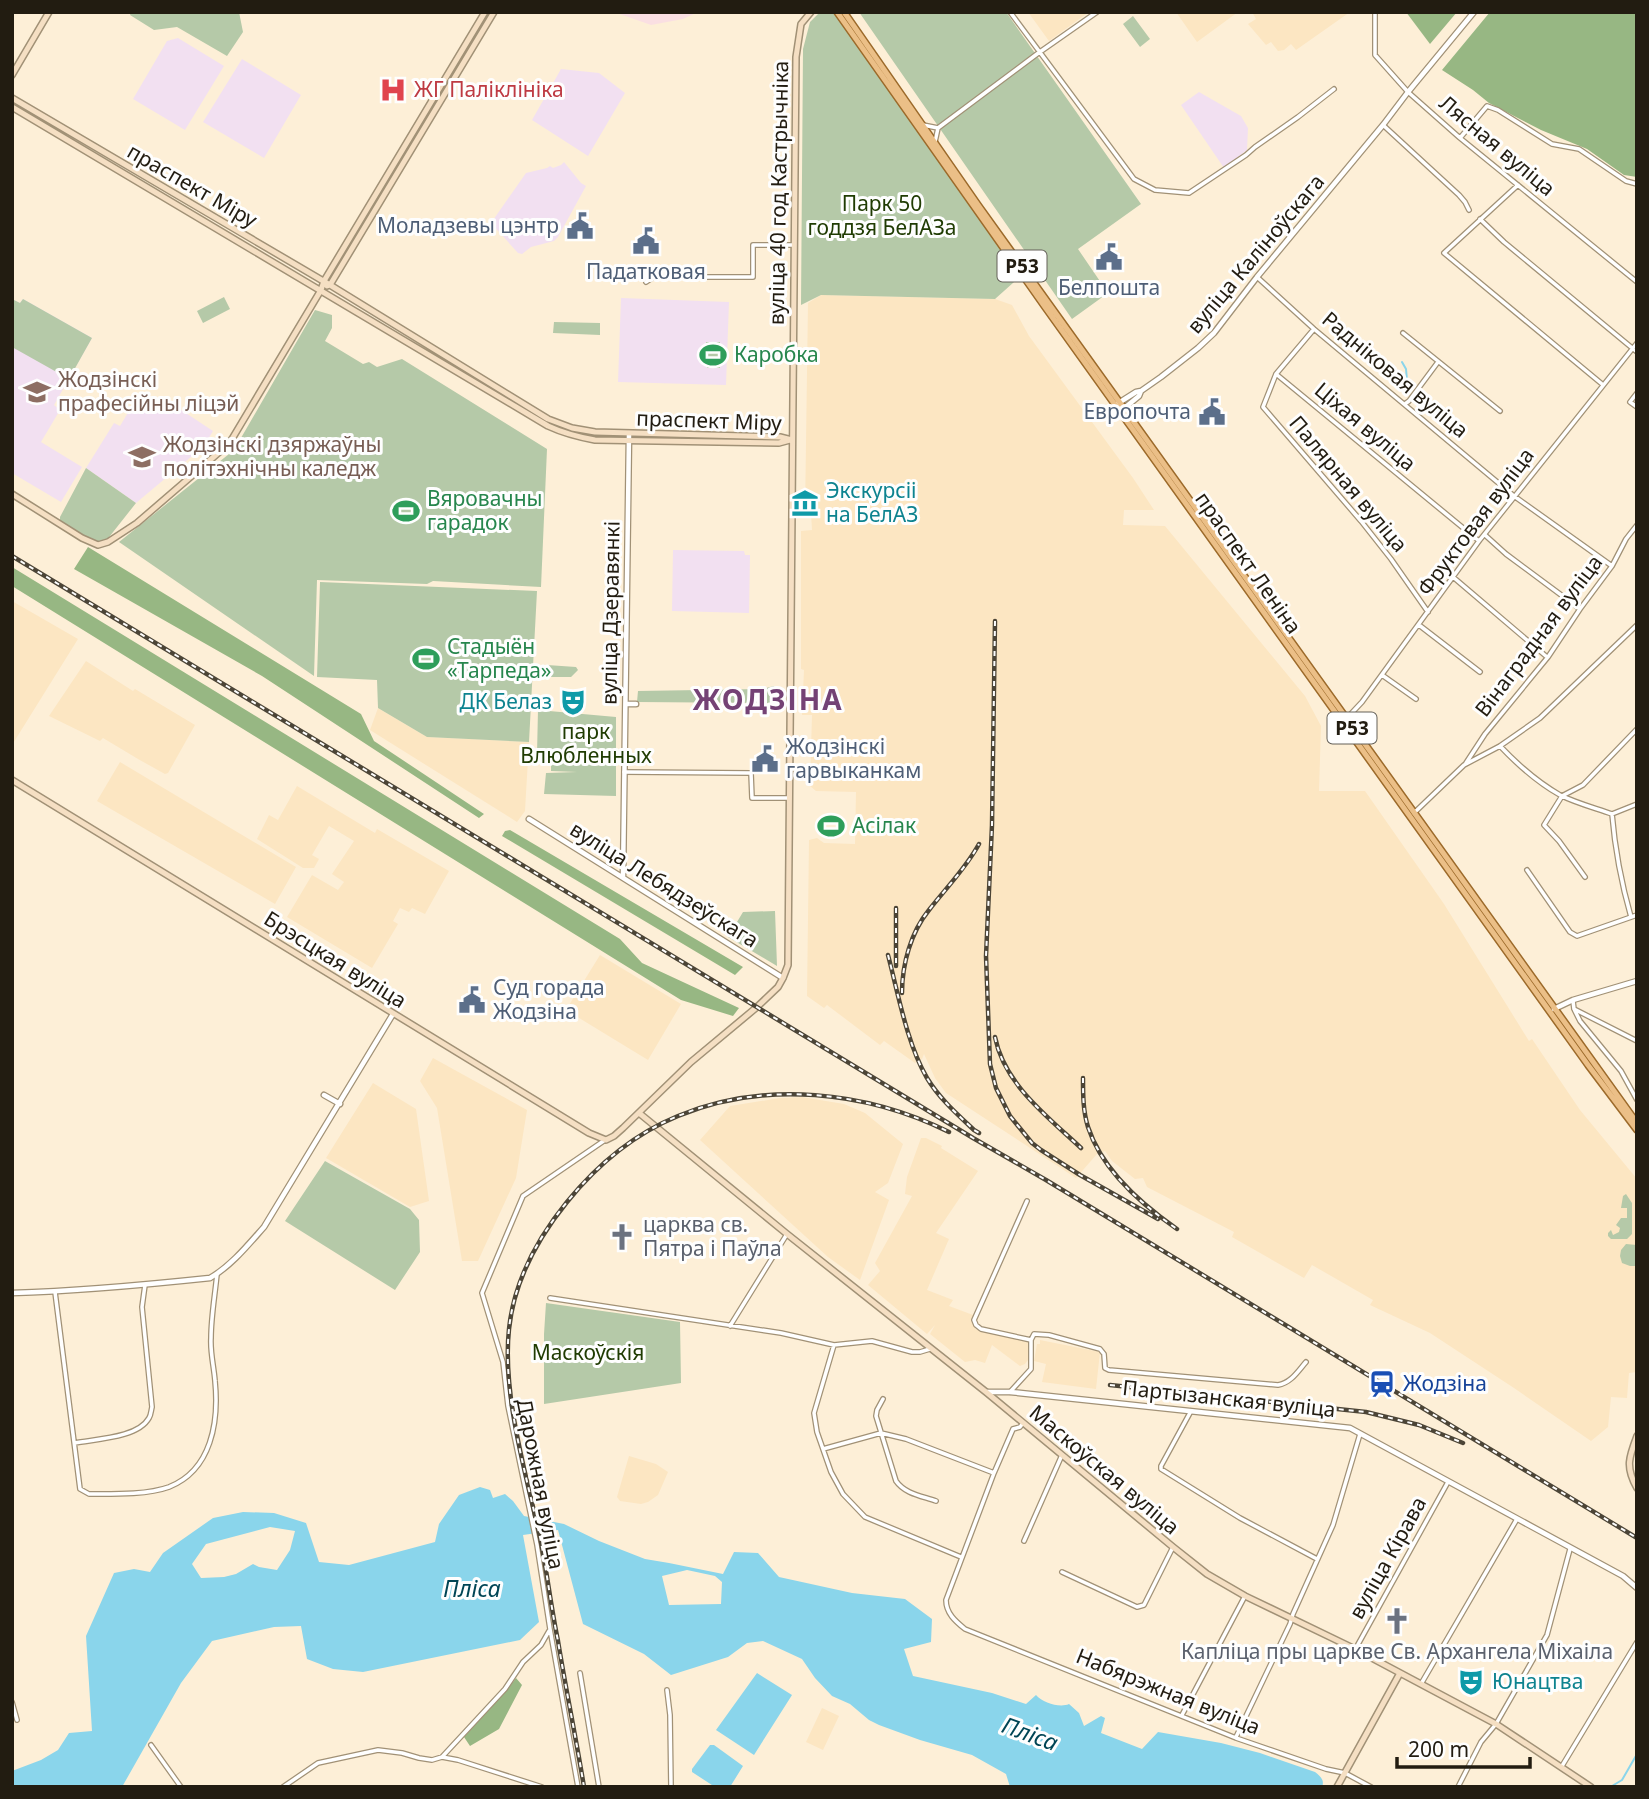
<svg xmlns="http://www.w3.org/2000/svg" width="1649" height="1799" font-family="'Noto Sans',sans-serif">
  <rect width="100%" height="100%" fill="#fdefd7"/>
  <path fill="#fadfe2" d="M614,12H698L683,19L651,25Z"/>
  <path fill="#fce6c2" d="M1028,12H1089L1049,41Z
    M1176,12H1238L1197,42Z
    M1252,12H1350L1296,50L1291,44L1284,50L1278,51L1271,42L1266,45L1248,24L1256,19Z
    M821,295L995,299L1012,305L1029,336L1133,478L1154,510H1124L1123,525L1165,526L1305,696L1321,726L1319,791H1365L1444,904L1529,1041L1532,1039L1580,1110L1637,1179V1372L1629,1373L1627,1398L1611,1397L1608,1427L1591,1441L1514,1388L1430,1333L1370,1305L1373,1300L1312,1265L1304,1278L1232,1237L1234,1232L1147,1187L1143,1178L1135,1179L1112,1161L1105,1151L1097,1154L1076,1178L946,1093L935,1078L924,1054L922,1059L915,1063L884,1041L880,1045L827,1005L824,1008L807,996L809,840L817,838L824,843L855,844L856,792L816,791L810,786L812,715H802L804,670L801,669V531L812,530L811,513H805L808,303Z
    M12,601L78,639L12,745Z
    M86,661L133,691L135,689L195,725L168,773L165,774L138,759L103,738L100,741L49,716Z
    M378,708L427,737L529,742L525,811L517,822L370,730Z
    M120,762L296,867L275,904L97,801Z
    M297,786L375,833L377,829L449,871L425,914L412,908L409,912L400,908L393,921L398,924L372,968L287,917L312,875L338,890L344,882L332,874L354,841L329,826L312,855L319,859L314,868H303L257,839L269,815L278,820Z
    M600,955L681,1004L648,1060L566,1010Z
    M433,1058L527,1110L516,1178L478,1261H462L437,1108L420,1081Z
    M373,1083L416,1109L429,1201L410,1207L326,1158Z
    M802,1097L844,1104L865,1113L903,1144L888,1183L875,1192L889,1200L860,1280L828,1257L700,1140L730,1106L780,1098Z
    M921,1138H926L942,1146L941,1148L978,1171L936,1233L949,1239L927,1290L953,1300L949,1306L973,1315L972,1323L975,1325V1329L1030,1342L1028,1360L1025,1364L1020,1366L992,1345L985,1363L975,1360L965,1362L930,1334L935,1325L927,1334L868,1285L880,1271L875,1263L912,1196L905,1194L907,1177Z
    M1040,1340L1100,1352L1096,1389L1042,1382L1046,1364L1034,1361L1037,1344H1040Z
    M629,1456L656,1464L668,1472L658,1495L648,1502L641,1504L620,1501L617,1497Z
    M822,1708L839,1716L823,1750L806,1742Z"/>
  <path fill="#f2e0f1" d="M178,38L224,66L185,130L133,99L167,41Z
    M242,59L301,95L264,158L203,122Z
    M561,69L599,73L625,93L588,156L532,120Z
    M1199,92L1241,116L1248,128L1247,150L1224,168L1181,105Z
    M564,162L581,183L586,186L558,237L554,241L531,247L522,254L518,253L491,223L526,173L547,168L550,166L553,168L561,165Z
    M621,298L729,302L726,385L618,382Z
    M12,299L20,303L23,299L92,338L54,405L60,410L41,442L82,467L61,502L12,473Z
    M138,396L154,406L160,396L213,431L204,446L136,503L86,468L114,423L120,426Z
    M673,550L744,551L745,555H750L749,613L672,611Z"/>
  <path fill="#b5c9a8" d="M131,12H239L243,32L227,56L177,27L154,30L130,15Z
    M820,12H833L1022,275L995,299L821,295L801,305L803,49L810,22Z
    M859,12H1006L1141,204L1078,249L1108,293L1072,319Z
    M1133,16L1150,39L1140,47L1123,24Z
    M224,297L230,309L203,323L197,311Z
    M12,299L20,303L23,299L92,338L69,379L12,347Z
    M315,310L332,315V328L325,341L363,364L369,362L377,367L402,359L547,449L541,587L433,581L427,584L317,580L314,676L119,542L234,450Z
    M554,322L600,323V335L553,333Z
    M706,342H720V368H707Z
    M86,468L136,503L106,541L93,542L60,522V517Z
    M320,582L537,591L529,742L427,737L378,708L377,680L317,677Z
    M547,665L576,667L578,670L571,677H550L547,673Z
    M774,686L778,696L775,703L637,702L638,691L762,689Z
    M538,710L616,717V796L544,794L546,773L577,772L551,771V754H537Z
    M775,911L777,966L728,937L743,912Z
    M325,1161L410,1209L419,1220L420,1252L395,1290L285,1221Z
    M1626,1194L1632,1203V1234L1627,1239H1611L1608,1236V1233L1611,1230L1613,1235L1619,1232L1620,1228L1616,1225L1621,1218H1627V1208H1621L1623,1196Z
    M1626,1244L1637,1245V1266H1630L1622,1263L1620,1256L1621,1250Z
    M546,1303L680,1322L681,1383L544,1404V1334Z"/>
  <path fill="#97b783" d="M1406,12H1457L1430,44Z
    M1490,12H1637V177L1624,175L1587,149L1541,130L1489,103L1473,90L1442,70Z
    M88,547L361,714L374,741L484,814L479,818L262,676L74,569Z
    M12,567L620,939L642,963L739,1008L733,1016L681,1000L12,586Z
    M510,830L743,967L735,975L502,836L505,831Z
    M516,1678L522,1685L499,1729L470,1746L464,1737L506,1691Z"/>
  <path fill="#8ad5eb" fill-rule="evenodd" d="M480,1487L490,1490L493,1498L505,1494L513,1501L524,1516L564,1524L599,1541L645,1559L669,1563L723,1574L734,1552L758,1553L779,1577L852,1593L905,1599L932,1619L931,1642L904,1649L913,1676L992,1693L1026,1704L1036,1695C1043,1703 1060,1708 1069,1704L1079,1713L1084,1726L1101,1716L1105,1718L1101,1733L1142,1749L1158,1732L1221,1743L1260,1753L1315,1772C1320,1776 1325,1780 1322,1787H1010L1006,1774L972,1755L920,1740L879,1725L869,1720L850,1704L832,1696L815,1678L802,1659L763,1641L747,1643L728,1657L671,1675L644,1654L583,1624L558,1530L523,1535L539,1622L520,1640L363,1672L333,1669L307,1659L301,1626L274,1627L212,1641L181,1683L122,1787H12V1771L41,1760L58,1750L69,1733L92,1731L86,1636L114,1573L134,1569L150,1572L163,1553L213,1518L243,1512L274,1513L306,1523L319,1562L349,1565L435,1542L439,1524L459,1495ZM270,1527L295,1531L290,1550L277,1570L259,1567L253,1564L236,1574L224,1577L201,1578L192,1564L206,1544ZM687,1570L715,1576L722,1582L721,1604L669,1605L662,1576Z
    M757,1673L792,1695L754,1755L716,1730Z
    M710,1745H714L743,1766L730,1787H715L692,1772V1769Z"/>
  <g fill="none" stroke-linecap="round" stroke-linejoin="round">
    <path stroke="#8ad5eb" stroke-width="2" d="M1402,362L1406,369L1408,391
      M1612,1786L1622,1780L1637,1754"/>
    <defs>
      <path id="minor" d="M1010,12L1134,179L1155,190L1189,193L1246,155L1255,147L1298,117L1334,89
        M1375,12V55L1408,92L1460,138L1637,282
        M923,125L938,128
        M1383,125L1459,195L1465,202L1469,210
        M1460,138L1487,106L1498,110L1552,144L1579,149L1626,181L1637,184
        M935,142L938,128L1037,54L1097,12
        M1518,185L1444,253L1602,384
        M1480,219L1504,242L1637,352
        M1257,277L1314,329L1514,496L1612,566
        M646,282L652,278L659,277H753V245H794
        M1314,329L1276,374L1479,541
        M1403,333L1500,411
        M1276,374L1263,407L1361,521L1391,559L1428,612
        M1637,393L1630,402L1637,407
        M1405,404L1409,401L1438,362
        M1485,535L1506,554L1580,609
        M1453,577L1547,657
        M1419,625L1480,672
        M1382,675L1416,699
        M1347,718L1362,702L1479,541L1637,343
        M1500,746C1518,765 1537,782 1560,795C1576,803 1595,808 1612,814L1637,804
        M1466,763L1485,734L1548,657L1580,609L1612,566L1626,539L1637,525
        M624,772L751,773L752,798H789
        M1414,813L1464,765L1500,746L1540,718L1637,625
        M1612,814C1615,850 1621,882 1631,917
        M1527,870L1570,932L1577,936L1637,915
        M1585,877L1559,841L1544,825L1562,796L1583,785L1637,729
        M1573,1001L1574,1009L1637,1041
        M1574,1009L1580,1021L1621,1071L1637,1100
        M55,1292L80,1489L89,1494C112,1494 147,1495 169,1487C212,1470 219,1421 215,1381C214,1367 210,1352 211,1338C211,1317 215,1295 217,1274
        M550,1298L781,1333L834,1345L872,1341L912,1352H920L930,1349
        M730,1326L787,1234
        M1031,1340L1034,1334L1049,1335L1100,1349L1104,1354L1105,1368L1109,1370L1278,1385C1291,1383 1298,1371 1306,1362
        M834,1345L814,1413L817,1432L831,1472L843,1494L865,1517L961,1557
        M1010,1392L1031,1369V1340L981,1329L976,1325L974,1320L1027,1201
        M883,1399L877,1410L876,1416L896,1481C905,1494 922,1496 936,1501
        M1191,1411L1161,1466V1469L1240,1518L1317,1559
        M1023,1423L1020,1427L1013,1429L994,1473L946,1600C946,1613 955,1621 965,1629L1236,1738L1326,1769L1345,1773L1371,1787
        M75,1443C95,1439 138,1438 149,1418C151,1415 151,1411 152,1407L142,1307L145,1285
        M823,1449L881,1433L906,1439L994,1473
        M1024,1541L1062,1455
        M1062,1572L1137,1607L1144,1605L1173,1547
        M1356,1648L1448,1482
        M580,1673L599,1787
        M1421,1684L1517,1519
        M667,1690L670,1715L671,1787
        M12,1702L17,1720
        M1182,1715L1245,1596
        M1236,1737L1290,1624L1293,1614L1333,1525L1360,1434
        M151,1745L181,1787
        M442,1757L505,1689L523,1662L541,1645L549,1631
        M1562,1766L1637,1642
        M283,1787L318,1763L378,1750L402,1753L419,1758L432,1760L442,1757L458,1760L542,1787
        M578,1787L550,1629L537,1545L508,1406L503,1362L482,1293L523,1196L605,1140
        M1458,1787L1481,1742L1496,1724L1547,1635L1570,1549"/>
      <path id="tertiary" d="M1117,404L1136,392L1141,391L1161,377L1198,348L1214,333L1257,277L1383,125L1408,92L1474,12
        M1122,410L1139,396L1141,391
        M626,704H636
        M529,819L783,978
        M623,877L629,434
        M1554,1009L1573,1000L1637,981
        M324,1095L340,1104
        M12,1293C78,1291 144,1285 210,1278C231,1266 248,1245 264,1227L393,1014
        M987,1392H1010L1350,1428L1623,1576L1637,1588"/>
      <path id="secondary" d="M12,75L49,12
        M12,98L330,285L548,419L572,428L595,432L780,437L792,440
        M12,107C191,213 369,320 548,426C563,433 578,437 595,440L779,443L790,440
        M327,286L330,285L494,12
        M12,494L82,538L98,545L108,542L137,523L224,448L232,439L321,290L324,281L485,12
        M12,780L589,1133L606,1140L614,1136L623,1128L691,1062L757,1007L778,987L783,978L788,965L796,57L801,24L811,12
        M639,1113L787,1234L986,1392L1173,1547L1207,1574L1245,1596L1355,1649L1496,1724L1591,1787
        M1637,1436C1629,1457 1625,1467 1637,1488
        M1337,1787L1400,1673"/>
      <path id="primary" d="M837,12L1045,307L1588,1065L1637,1130
        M844,12L978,205L1637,1123"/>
    </defs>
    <use href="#minor" stroke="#a19176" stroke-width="6"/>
    <use href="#tertiary" stroke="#a19176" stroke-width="7"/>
    <use href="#secondary" stroke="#a19176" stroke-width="8"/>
    <use href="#primary" stroke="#9c6a2a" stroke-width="8"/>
    <use href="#minor" stroke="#fff" stroke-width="3.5"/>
    <use href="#tertiary" stroke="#fff" stroke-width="4.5"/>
    <use href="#secondary" stroke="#f5dfc3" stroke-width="5"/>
    <use href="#primary" stroke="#ebbf87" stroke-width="5"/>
    <defs>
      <path id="rail" d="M12,556L973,1138L1046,1180L1637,1538
        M995,621L992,825L986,956L990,1064L996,1088L1010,1116L1032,1143L1041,1150L1080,1175L1158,1219
        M896,908V966
        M888,955C898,993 907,1044 927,1078C939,1098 957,1114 974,1130L979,1133
        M902,993C902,964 911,932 929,910C946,888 966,868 979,844
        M995,1037C1004,1084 1048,1117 1081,1148
        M1083,1078C1083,1095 1083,1111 1088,1127C1102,1170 1141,1204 1177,1229
        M1110,1385L1366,1412L1419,1425L1463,1443
        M584,1787C576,1738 566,1690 558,1641C551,1607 547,1572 540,1537C526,1474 502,1394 509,1329C514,1281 537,1239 567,1202C597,1165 634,1134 678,1116C765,1080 866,1091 949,1132"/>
    </defs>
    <use href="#rail" stroke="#4c4537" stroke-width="4.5"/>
    <use href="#rail" stroke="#fefefe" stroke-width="2" stroke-dasharray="5" stroke-linecap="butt"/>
  </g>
  <defs>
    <symbol id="hospital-bare" viewBox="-9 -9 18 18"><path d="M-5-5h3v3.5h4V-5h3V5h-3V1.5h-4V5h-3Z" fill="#e0444e" stroke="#fefefe" stroke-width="2.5" paint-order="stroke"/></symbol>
    <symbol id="civic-bare" viewBox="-9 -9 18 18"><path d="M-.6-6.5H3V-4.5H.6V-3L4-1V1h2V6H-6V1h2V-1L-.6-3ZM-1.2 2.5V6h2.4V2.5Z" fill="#5c6f8a" stroke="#fefefe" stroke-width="2.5" paint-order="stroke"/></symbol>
    <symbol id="stadium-bare" viewBox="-9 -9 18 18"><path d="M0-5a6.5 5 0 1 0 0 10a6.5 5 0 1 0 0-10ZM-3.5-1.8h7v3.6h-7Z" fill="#2e9e5b" stroke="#fefefe" stroke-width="2.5" paint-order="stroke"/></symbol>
    <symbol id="university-bare" viewBox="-9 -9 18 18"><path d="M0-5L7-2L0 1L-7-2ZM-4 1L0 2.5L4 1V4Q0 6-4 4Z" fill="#8d6e63" stroke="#fefefe" stroke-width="2.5" paint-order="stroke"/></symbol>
    <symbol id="museum-bare" viewBox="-9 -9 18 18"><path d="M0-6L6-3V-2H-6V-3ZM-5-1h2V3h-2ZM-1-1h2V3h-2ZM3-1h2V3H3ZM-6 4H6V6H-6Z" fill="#0f9aa8" stroke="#fefefe" stroke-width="2.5" paint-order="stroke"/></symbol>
    <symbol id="theatre-bare" viewBox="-9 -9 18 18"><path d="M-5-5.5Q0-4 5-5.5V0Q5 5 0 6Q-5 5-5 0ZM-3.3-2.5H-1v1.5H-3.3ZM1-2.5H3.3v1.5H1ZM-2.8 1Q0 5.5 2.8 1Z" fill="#0f9aa8" stroke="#fefefe" stroke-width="2.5" paint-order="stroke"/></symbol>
    <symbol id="church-bare" viewBox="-9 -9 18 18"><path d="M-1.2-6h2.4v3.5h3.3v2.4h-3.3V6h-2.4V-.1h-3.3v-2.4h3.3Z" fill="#6b7280" stroke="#fefefe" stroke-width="2.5" paint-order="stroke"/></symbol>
    <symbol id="station-bare" viewBox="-9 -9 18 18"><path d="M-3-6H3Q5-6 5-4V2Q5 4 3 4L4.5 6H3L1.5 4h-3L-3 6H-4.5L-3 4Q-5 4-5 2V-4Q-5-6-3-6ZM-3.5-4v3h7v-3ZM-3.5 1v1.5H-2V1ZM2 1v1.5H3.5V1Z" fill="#1a4fb4" stroke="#fefefe" stroke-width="2.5" paint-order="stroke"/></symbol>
  </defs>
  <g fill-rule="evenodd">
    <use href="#hospital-bare" x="374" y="71" width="38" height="38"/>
    <use href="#civic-bare" x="561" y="207" width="38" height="38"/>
    <use href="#civic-bare" x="627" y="222" width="38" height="38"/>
    <use href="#civic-bare" x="1090" y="238" width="38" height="38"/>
    <use href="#stadium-bare" x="694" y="336" width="38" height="38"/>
    <use href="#university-bare" x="18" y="373" width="38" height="38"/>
    <use href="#civic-bare" x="1193" y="393" width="38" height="38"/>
    <use href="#university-bare" x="123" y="438" width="38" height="38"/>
    <use href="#museum-bare" x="786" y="484" width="38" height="38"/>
    <use href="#stadium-bare" x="387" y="492" width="38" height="38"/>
    <use href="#stadium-bare" x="407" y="640" width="38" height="38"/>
    <use href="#theatre-bare" x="554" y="683" width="38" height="38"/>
    <use href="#civic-bare" x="746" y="740" width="38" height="38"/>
    <use href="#stadium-bare" x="812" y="807" width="38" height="38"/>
    <use href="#civic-bare" x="453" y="981" width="38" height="38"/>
    <use href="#church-bare" x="603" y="1218" width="38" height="38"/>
    <use href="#station-bare" x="1363" y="1365" width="38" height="38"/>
    <use href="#church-bare" x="1378" y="1602" width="38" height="38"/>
    <use href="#theatre-bare" x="1452" y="1663" width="38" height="38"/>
  </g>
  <g text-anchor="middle" stroke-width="6" stroke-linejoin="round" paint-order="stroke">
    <g fill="#fefefe" stroke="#646058" stroke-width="2">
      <rect x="997.5" y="250.5" width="49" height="31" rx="5"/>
      <rect x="1327.5" y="712.5" width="49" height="31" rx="5"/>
    </g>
    <g font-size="19" font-weight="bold" fill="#221c11">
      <text x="1022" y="273">Р53</text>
      <text x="1352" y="735">Р53</text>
    </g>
    <g font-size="21" fill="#be3a42" stroke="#fefefe" text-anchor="start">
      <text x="414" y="97">ЖГ Паліклініка</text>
    </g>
    <g font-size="21" fill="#221c11" stroke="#fefefe">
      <text transform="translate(1497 146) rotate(40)" y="7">Лясная вуліца</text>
      <text transform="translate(192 186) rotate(30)" y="7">праспект Міру</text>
      <text transform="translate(779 193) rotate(-89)" y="7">вуліца 40 год Кастрычніка</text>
      <text transform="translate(1256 254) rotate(-50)" y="7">вуліца Каліноўскага</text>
      <text transform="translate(1395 375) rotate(40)" y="7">Радніковая вуліца</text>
      <text transform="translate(709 421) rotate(2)" y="7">праспект Міру</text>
      <text transform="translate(1365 427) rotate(40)" y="7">Ціхая вуліца</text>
      <text transform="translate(1348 484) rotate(50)" y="7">Палярная вуліца</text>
      <text transform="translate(1476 522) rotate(-53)" y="7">Фруктовая вуліца</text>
      <text transform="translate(1248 563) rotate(55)" y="7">праспект Леніна</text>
      <text transform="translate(611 613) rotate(-89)" y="7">вуліца Дзеравянкі</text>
      <text transform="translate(1539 636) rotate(-53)" y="7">Вінаградная вуліца</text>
      <text transform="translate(664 885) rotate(32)" y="7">вуліца Лебядзеўскага</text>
      <text transform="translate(335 960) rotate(32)" y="7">Брэсцкая вуліца</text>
      <text transform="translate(1229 1399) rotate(6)" y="7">Партызанская вуліца</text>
      <text transform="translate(1104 1470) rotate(40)" y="7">Маскоўская вуліца</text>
      <text transform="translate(540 1484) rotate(79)" y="7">Дарожная вуліца</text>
      <text transform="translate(1388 1558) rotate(-61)" y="7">вуліца Кірава</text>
      <text transform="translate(1168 1692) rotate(22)" y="7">Набярэжная вуліца</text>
    </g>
    <g font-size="21" fill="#203c03" stroke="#fefefe">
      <text x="882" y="211">Парк 50<tspan x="882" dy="24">годдзя БелАЗа</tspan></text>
      <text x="586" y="739">парк<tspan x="586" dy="24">Влюбленных</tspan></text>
      <text x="588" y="1360">Маскоўскія</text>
    </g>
    <g font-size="21" fill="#4e5e75" stroke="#fefefe" text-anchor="end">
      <text x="559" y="233">Моладзевы цэнтр</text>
      <text x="646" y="279" text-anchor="middle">Падатковая</text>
      <text x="1109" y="295" text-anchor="middle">Белпошта</text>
      <text x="1191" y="419">Европочта</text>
      <text x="786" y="754" text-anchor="start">Жодзінскі<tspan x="786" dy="24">гарвыканкам</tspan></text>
      <text x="493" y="995" text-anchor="start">Суд горада<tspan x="493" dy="24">Жодзіна</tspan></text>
    </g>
    <g font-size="21" fill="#27864d" stroke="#fefefe" text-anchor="start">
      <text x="734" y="362">Каробка</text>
      <text x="427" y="506">Вяровачны<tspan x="427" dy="24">гарадок</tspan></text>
      <text x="447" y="654">Стадыён<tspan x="447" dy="24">«Тарпеда»</tspan></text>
      <text x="852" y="833">Асілак</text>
    </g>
    <g font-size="21" fill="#785e54" stroke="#fefefe" text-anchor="start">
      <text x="58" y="387">Жодзінскі<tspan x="58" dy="24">прафесійны ліцэй</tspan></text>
      <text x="163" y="452">Жодзінскі дзяржаўны<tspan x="163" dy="24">політэхнічны каледж</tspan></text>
    </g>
    <g font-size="21" fill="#0d838f" stroke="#fefefe" text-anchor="start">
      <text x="826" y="498">Экскурсіі<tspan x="826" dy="24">на БелАЗ</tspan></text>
      <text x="552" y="709" text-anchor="end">ДК Белаз</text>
      <text x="1492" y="1689">Юнацтва</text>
    </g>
    <g font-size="21" fill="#5b616d" stroke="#fefefe" text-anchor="start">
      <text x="643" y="1232">царква св.<tspan x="643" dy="24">Пятра і Паўла</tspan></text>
      <text x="1397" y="1659" text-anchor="middle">Капліца пры царкве Св. Архангела Міхаіла</text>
    </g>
    <g font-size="21" fill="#164399" stroke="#fefefe" text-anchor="start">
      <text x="1403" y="1391">Жодзіна</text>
    </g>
    <g font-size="23" font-style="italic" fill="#004555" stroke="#fefefe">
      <text x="472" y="1597">Пліса</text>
      <text transform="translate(1030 1734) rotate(20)" y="8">Пліса</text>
    </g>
    <g font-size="28" font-weight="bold" letter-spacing="2" fill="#744275" stroke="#fefefe">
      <text x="768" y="710">ЖОДЗІНА</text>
    </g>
  </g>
  <rect width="1649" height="1799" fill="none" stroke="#221c11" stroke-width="28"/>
  <path d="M1397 1757v10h133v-10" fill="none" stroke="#221c11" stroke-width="3.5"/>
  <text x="1408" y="1757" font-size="21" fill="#221c11" stroke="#fefefe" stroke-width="5" paint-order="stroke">200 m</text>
</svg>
